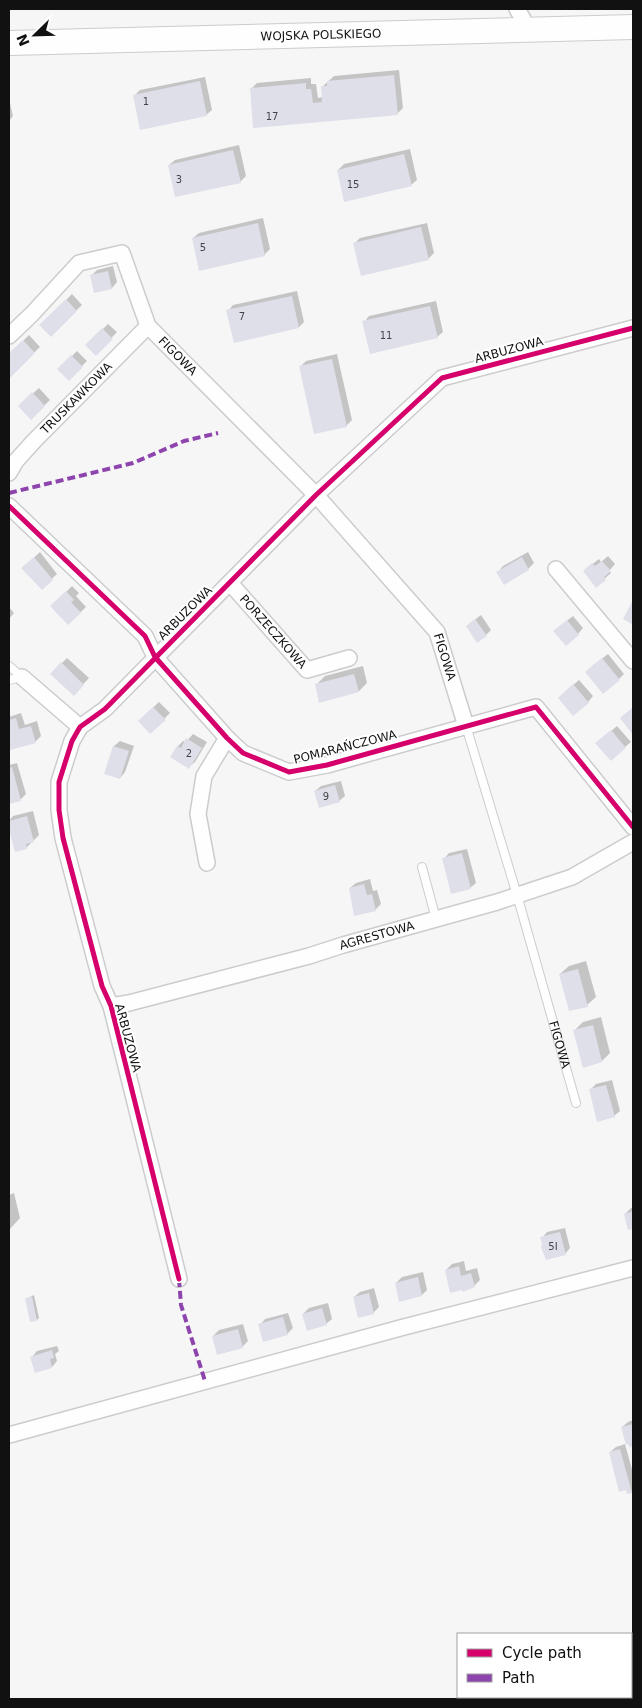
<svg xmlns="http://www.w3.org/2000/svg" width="642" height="1708" font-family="'DejaVu Sans',sans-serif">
  <rect width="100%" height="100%" fill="#f6f6f7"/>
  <path fill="#0003" d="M399,70L403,108L397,114L254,126L251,89L257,83L311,78V84H316L318,98L323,97L322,87L334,76Z
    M205,77L212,110L206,115L134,96L140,90Z
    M9,99L13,116L9,121Z
    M239,145L246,176L240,182L169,165L175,160Z
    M410,149L417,180L411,185L338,170L344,164Z
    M263,218L270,249L264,255L193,238L199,233Z
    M427,223L434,253L428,259L355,243L360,238Z
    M113,266L117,282L112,288L91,276L97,270Z
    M297,291L304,322L299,327L228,311L233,305Z
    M72,294L82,305L51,335L41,325Z
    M436,301L443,332L437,337L364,322L369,316Z
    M108,324L117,332L96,354L87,345Z
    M29,335L40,347L9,377V355Z
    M77,351L87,361L69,379L59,369Z
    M337,354L352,420L346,426L300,367L306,361Z
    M39,388L50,400L31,418L19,406Z
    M40,552L57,574L42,588L23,568Z
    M528,552L534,563L528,569L498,572L503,566Z
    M608,556L615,564L609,571L611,573L596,586L590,566L599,559L601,562Z
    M72,586L79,593L76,596L86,607L68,624L52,606Z
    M9,607L14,613L9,619Z
    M481,615L491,630L486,635L467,626Z
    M573,616L583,628L578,634L560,626Z
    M608,654L624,674L619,679L592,666Z
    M67,658L89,678L74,694L52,673Z
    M363,666L367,683L359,691L316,685L325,676Z
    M579,680L593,696L588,702L565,692Z
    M159,702L170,713L150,733L139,721Z
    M21,713L25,725L37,721L41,736L35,742L11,749L9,739V717Z
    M617,726L631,742L625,747L603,738Z
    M193,734L207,742L195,762L189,767L172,757L178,746L183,741L186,742Z
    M120,741L134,746L125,772L120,778L105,773L114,746Z
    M17,763L26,794L20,800L9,803V765Z
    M341,781L345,796L339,801L315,791L321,786Z
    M33,811L39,835L26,848L15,851L9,821L13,816Z
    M467,849L476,883L470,888L444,859L449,853Z
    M370,879L373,891L377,890L381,904L375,910L350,888L356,883Z
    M586,961L596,997L587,1005L560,974L569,966Z
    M601,1017L610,1053L602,1061L575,1030L583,1022Z
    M612,1080L620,1111L614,1116L590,1090L596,1084Z
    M14,1193L20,1218L9,1230V1195Z
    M631,1208H633V1227L629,1228L625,1214Z
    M565,1228L570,1248L565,1254L542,1238L547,1232Z
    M464,1261L466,1271L477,1268L480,1280L474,1286L446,1270L452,1264Z
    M423,1272L427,1290L422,1295L396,1283L402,1277Z
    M374,1288L379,1307L373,1313L354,1297L360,1292Z
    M34,1295L39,1318L37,1320L26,1299Z
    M328,1303L332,1319L326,1324L303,1314L309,1308Z
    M288,1313L293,1328L287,1334L260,1325L265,1319Z
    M243,1324L248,1341L242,1347L213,1336L219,1330Z
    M57,1346L59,1351L55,1354L57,1361L52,1367L32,1357L37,1351Z
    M633,1420V1444L630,1446L622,1427L628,1422Z
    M625,1444L633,1473V1490L631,1492L610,1452L616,1447Z"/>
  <path fill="#dfdfea" d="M394,75L398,115L253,128L250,88L306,83V89H311L313,103L322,102L321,86H327V81Z
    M200,81L207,116L140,130L133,95Z
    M233,150L241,183L175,197L168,165Z
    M404,154L412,186L344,202L337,170Z
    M258,223L265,256L199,271L192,238Z
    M421,227L429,260L361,276L353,243Z
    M108,271L112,289L94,293L90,275Z
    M292,296L299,328L234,343L226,310Z
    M66,299L77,311L51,337L39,325Z
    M430,306L438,338L370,354L362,321Z
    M102,328L113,339L96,356L85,345Z
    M23,340L35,353L9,379V353Z
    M71,355L83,367L69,381L57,369Z
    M332,359L347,427L314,434L299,366Z
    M32,392L45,406L31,420L18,406Z
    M34,557L53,580L42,590L21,568Z
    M522,557L529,570L504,585L496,572Z
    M602,561L611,571L604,577L606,580L596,588L583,571L592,563L595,566Z
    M66,591L74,600L71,602L81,613L68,625L50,606Z
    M633,600V625L623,619Z
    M475,619L487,636L477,643L466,626Z
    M567,620L579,635L566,646L553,631Z
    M602,658L620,680L603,694L585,672Z
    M61,662L84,685L74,696L50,674Z
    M354,674L359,692L319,703L315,684Z
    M573,684L589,703L573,716L558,698Z
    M153,707L166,720L150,734L138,721Z
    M633,707V735L620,718Z
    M16,718L19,729L31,726L36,743L10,750L9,744V720Z
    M611,730L626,748L611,761L595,743Z
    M186,738L202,748L189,769L170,757L177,746L181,748Z
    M113,746L129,751L120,779L104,774Z
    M12,767L21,801L9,804V768Z
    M335,785L340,802L319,808L314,791Z
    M27,816L34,842L26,844L27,849L15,852L9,830V821Z
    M462,853L471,889L451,894L442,858Z
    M364,884L367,895L372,894L376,911L354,916L349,888Z
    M578,969L588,1007L569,1011L559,974Z
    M593,1025L602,1062L583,1068L573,1030Z
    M606,1085L615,1117L597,1122L589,1089Z
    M633,1211V1229L628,1230L624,1214Z
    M560,1232L566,1255L546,1260L541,1247L542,1245L540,1237Z
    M459,1266L461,1276L471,1273L475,1287L463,1292L462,1290L450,1293L445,1270Z
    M418,1277L422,1296L399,1302L395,1283Z
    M369,1293L374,1314L358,1318L353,1297Z
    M32,1297L37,1321L30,1322L25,1298Z
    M322,1308L327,1325L307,1331L302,1314Z
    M283,1317L288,1335L263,1342L258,1324Z
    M238,1329L243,1348L217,1355L212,1336Z
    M52,1350L54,1358L50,1359L52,1368L35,1373L30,1357Z
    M633,1424V1443L631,1444L632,1447H629L628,1444L626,1445L621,1427Z
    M620,1449L632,1493L627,1494L626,1490L619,1492L609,1452Z"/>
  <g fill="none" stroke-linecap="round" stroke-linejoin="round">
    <defs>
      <g id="service">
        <path d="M9,666L22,677L9,680"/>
        <path id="s1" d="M466,726L517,895L576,1103"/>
        <path d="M422,867L436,919"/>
      </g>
      <g id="minor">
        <path d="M517,9L523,19L524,30"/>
        <path id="s2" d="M9,336L32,314L79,263L122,253L148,326L316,495L437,632L466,726"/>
        <path id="s3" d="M9,473L16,461L34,441L148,326"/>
        <path d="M9,506L145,636L155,657L227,738L243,753L289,772L327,765L536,707L633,827"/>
        <path d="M556,569L633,661"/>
        <path id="s4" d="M230,583L307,670L349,658"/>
        <path d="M22,677L80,727"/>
        <path d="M207,863L198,814L204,776L227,738"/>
        <path id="s5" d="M111,1006L129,1003L309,956L343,945L497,902L572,877L633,842"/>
        <path d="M179,1279L111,1006L102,986L63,838L59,810V782L72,741L80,727L105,709L316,495L442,378L633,328"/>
        <path d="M9,1435L404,1327L633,1268"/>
      </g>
      <g id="primary">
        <path id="s6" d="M9,43L633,27"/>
      </g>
    </defs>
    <use href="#service" stroke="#ccc" stroke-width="10"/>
    <use href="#minor" stroke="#ccc" stroke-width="18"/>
    <use href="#primary" stroke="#ccc" stroke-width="26"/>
    <use href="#service" stroke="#fefefe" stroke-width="8"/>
    <use href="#minor" stroke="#fefefe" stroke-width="15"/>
    <use href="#primary" stroke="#fefefe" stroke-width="24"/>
    <path stroke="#8e44ad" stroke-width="4" stroke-dasharray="8 4" stroke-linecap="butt" d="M9,493L133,463L184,441L218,433
      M179,1279L181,1305L205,1381"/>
    <defs>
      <path id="cycleway" d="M9,506L145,636L155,657L227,738L243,753L289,772L327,765L536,707L633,827
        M179,1279L111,1006L102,986L63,838L59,810V782L72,741L80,727L105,709L316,495L442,378L633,328"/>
    </defs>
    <use href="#cycleway" stroke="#fff" stroke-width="8"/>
    <use href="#cycleway" stroke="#d6006c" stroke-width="5"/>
  </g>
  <g text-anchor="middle" stroke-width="4" stroke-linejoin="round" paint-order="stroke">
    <g font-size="10" fill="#444448">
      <text x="146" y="105">1</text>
      <text x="272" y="120">17</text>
      <text x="179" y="183">3</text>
      <text x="353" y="188">15</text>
      <text x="203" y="251">5</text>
      <text x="242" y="320">7</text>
      <text x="386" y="339">11</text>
      <text x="189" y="757">2</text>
      <text x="326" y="800">9</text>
      <text x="553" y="1250">5I</text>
    </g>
    <g font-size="12" fill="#111112" stroke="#fff">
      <text dy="4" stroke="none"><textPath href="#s6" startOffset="312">WOJSKA POLSKIEGO</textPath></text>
      <text transform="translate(509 350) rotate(-15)" y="4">ARBUZOWA</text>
      <text dy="4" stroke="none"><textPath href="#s2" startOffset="265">FIGOWA</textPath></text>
      <text dy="4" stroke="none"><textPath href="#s3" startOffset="101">TRUSKAWKOWA</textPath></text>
      <text transform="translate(185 613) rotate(-45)" y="4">ARBUZOWA</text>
      <text dy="4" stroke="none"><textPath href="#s4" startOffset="65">PORZECZKOWA</textPath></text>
      <text dy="4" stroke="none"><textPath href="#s2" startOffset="670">FIGOWA</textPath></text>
      <text transform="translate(345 747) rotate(-14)" y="4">POMARAŃCZOWA</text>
      <text dy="4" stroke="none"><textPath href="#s5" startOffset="275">AGRESTOWA</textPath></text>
      <text transform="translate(128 1038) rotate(75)" y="4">ARBUZOWA</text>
      <text dy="4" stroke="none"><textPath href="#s1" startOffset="332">FIGOWA</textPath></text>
    </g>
  </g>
  <rect width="642" height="1708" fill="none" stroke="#111112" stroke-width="20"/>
  <rect x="457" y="1633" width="175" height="65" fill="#ffffff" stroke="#a0a0a0"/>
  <rect x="467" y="1649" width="25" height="8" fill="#d6006c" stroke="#a0a0a0"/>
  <text x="502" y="1658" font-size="15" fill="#111112">Cycle path</text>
  <rect x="467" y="1674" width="25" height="8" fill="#8e44ad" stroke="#a0a0a0"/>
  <text x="502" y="1683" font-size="15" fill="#111112">Path</text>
  <g transform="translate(35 35) rotate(247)" stroke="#ffffff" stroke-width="4" paint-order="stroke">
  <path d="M0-4L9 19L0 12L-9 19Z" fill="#111112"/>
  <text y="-8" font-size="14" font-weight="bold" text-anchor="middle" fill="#111112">N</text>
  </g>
</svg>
